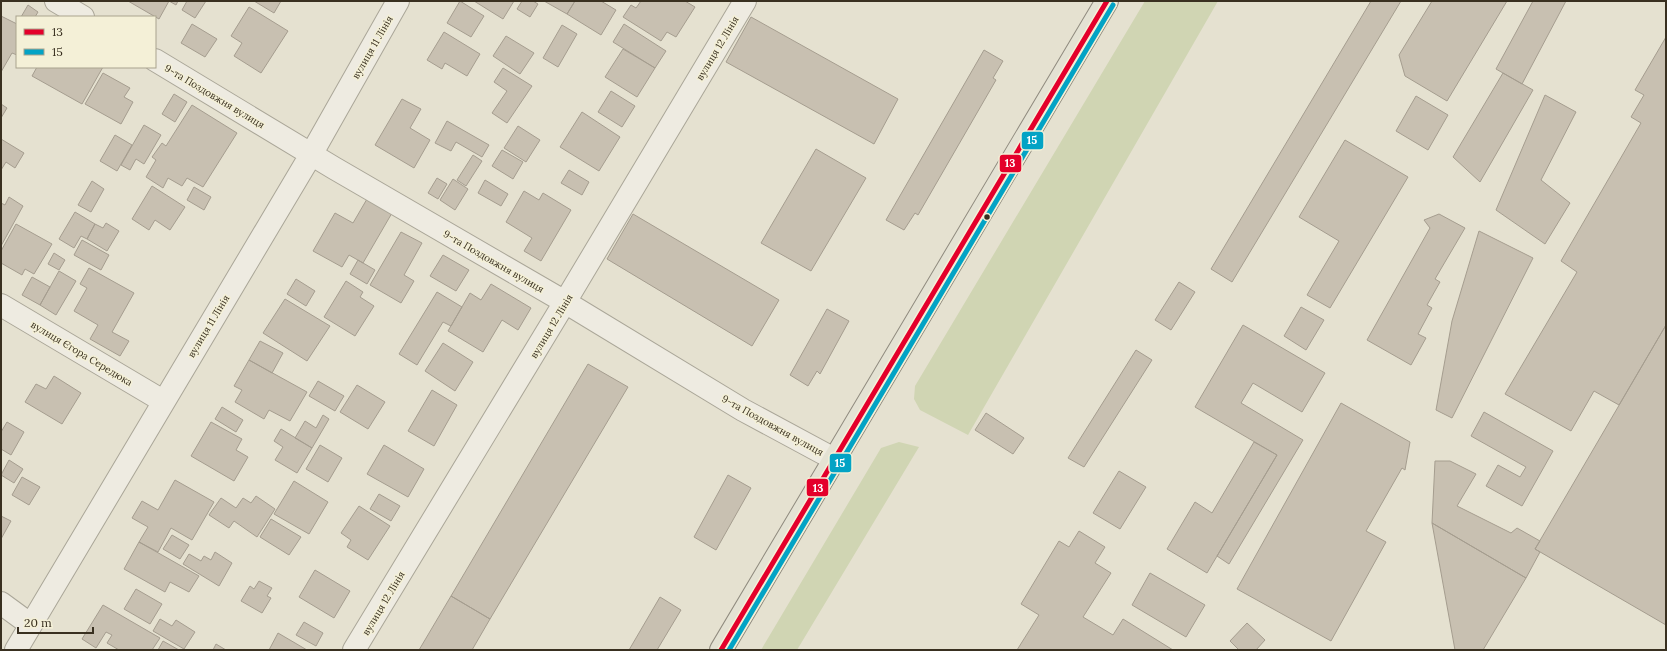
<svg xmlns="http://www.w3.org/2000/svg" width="1667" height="651" font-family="Lora,serif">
  <rect width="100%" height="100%" fill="#e5e1d0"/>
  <path fill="#d0d5b3" d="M1145,1H1218L968,435L920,410L914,399L915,386Z
    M899,442L919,447L797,650H761L881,448Z"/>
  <path fill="#c8c0b1" stroke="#a59d8f" d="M128,1H178L176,5L169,1L159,19Z
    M187,1H206L195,18L182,10Z
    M254,1H281L274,13Z
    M460,1L484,16L471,37L447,23Z
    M474,1H514L503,19Z
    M522,1H533L538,4L530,17L517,9Z
    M544,1H575L567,14Z
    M575,1H601L616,10L601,35L567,14Z
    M641,1H685L695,7L676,37L667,32L661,41L623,17L631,5L636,8Z
    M1371,1H1401L1232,282L1211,269Z
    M1432,1H1507L1447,101L1405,76L1399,55Z
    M1533,1H1566L1522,84L1496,69Z
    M28,5L38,12L35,17H21Z
    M249,7L288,31L261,73L234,56L242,43L231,36Z
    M1,16L17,24V55L12,53L1,72Z
    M751,17L898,99L874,144L726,62Z
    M192,24L217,39L205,57L181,43Z
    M624,24L666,51L655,68L613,42Z
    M562,25L577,34L558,67L543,58Z
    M444,32L480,54L467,76L445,63L442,69L427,60Z
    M506,36L534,53L520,74L493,56Z
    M1666,37V325L1619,405L1594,391L1571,431L1505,394L1577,272L1561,261L1641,123L1631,117L1644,95L1635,90Z
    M623,49L655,68L637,97L605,77Z
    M984,50L1003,61L993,78L996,80L918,215L915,213L904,230L886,220Z
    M37,67H103L82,104L32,76Z
    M503,68L532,86L507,123L492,113L507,91L494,82Z
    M103,73L130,88L124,97L133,102L121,124L85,104Z
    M1503,73L1533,90L1480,182L1453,157Z
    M611,91L635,106L622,127L598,112Z
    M174,94L187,102L175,122L162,114Z
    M1545,95L1576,112L1541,180L1570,203L1545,244L1496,210Z
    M1416,96L1448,115L1428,150L1396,131Z
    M402,99L421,109L410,128L430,140L414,168L375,145Z
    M1,104L7,108L1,118Z
    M192,105L237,133L203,187L187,178L182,186L168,178L163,188L146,177L156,160L152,157L162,143L166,146Z
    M582,112L620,137L599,171L560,147Z
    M447,121L489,145L482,157L456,142L451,151L435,143Z
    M144,125L161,135L144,164L136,159L130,170L121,165Z
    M518,126L540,140L526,162L504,148Z
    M115,135L132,145L117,171L100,161Z
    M1,139L24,153L15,168L6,162L1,170Z
    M1345,140L1408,177L1330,308L1307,295L1339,241L1299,217Z
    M816,149L866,178L811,271L761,243Z
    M502,150L523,162L513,179L492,166Z
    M473,155L482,161L466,186L457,180Z
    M569,170L589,182L582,195L561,183Z
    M437,178L447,184L438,199L428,193Z
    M453,179L468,189L455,210L440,200Z
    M485,180L508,194L501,206L478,193Z
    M92,181L104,189L91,212L78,205Z
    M152,186L185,207L170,230L155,220L149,230L132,219Z
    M194,187L211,197L204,210L187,200Z
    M524,191L539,200L543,193L571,210L541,261L524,251L532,238L506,222Z
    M9,197L23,206L1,246V203L5,205Z
    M367,199L392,213L363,263L349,255L342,267L313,251L335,213L353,223Z
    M75,212L95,224L87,239L81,236L74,248L59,239Z
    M633,214L779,300L752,346L607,259Z
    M1439,214L1465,228L1435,279L1440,282L1427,305L1432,308L1418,334L1426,338L1411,365L1367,340L1430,228L1424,220Z
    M106,223L119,231L107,251L87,239L95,224L103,228Z
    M16,224L52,244L34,274L25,269L22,275L1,263V251Z
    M1479,231L1533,258L1452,418L1436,410L1452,321Z
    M401,232L422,243L404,275L414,281L401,303L370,285Z
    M82,240L109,255L101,270L74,255Z
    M54,253L65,260L59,270L48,264Z
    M443,255L469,270L456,291L430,276Z
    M358,260L375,270L367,284L350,274Z
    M89,268L134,293L112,332L129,341L120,356L90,339L98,325L74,311L87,288L80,284Z
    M59,271L76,281L56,315L40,305Z
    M32,277L50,287L40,305L22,295Z
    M296,279L315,291L306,306L287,294Z
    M346,281L363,292L360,297L374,306L355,336L324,317Z
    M1179,282L1195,292L1171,330L1155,320Z
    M491,284L531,308L518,330L502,320L483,352L448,331L470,293L481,300Z
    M437,292L462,307L451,326L443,322L417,365L399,354Z
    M285,299L330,326L307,361L263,333Z
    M1301,307L1324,320L1306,350L1284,336Z
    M827,309L849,321L820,374L817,371L808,386L790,375Z
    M1243,325L1325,373L1302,412L1253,383L1241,403L1303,440L1229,564L1217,556L1277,455L1195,407Z
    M1666,325V625L1535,549Z
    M260,341L283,353L272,373L249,360Z
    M443,343L473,362L455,391L425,371Z
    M1136,350L1152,360L1084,467L1068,458Z
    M249,360L307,392L290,421L269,410L264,419L235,402L242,390L234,386Z
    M588,364L628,387L490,619L451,596Z
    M54,376L81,393L62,424L25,402L36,384L46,389Z
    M318,381L344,396L335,411L309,396Z
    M357,385L385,402L368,429L340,412Z
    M432,390L457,405L434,446L408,431Z
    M1341,403L1410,442L1405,470L1402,468L1366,531L1386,542L1331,641L1237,589Z
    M222,407L243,420L236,432L215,419Z
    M1484,412L1553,451L1522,506L1486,486L1498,465L1520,477L1526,467L1471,436Z
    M986,413L1024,438L1013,454L975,430Z
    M323,415L329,419L312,448L295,438L305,421L316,428Z
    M7,422L24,432L11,455L1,449V432Z
    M211,422L242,439L236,450L248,457L234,481L191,456Z
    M281,429L312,448L297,473L275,460L283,447L274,441Z
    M1254,442L1277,455L1207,573L1167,549L1195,502L1212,513Z
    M320,445L342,458L328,482L306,469Z
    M384,445L424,469L408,497L367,474Z
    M9,460L23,469L14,483L1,475Z
    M1435,461H1450L1476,474L1457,506L1511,533L1517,528L1540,541L1535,549L1540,552L1526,578L1432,523Z
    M1119,471L1146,487L1120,529L1093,513Z
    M728,475L751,488L716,550L694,537Z
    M22,477L40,487L29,505L12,495Z
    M175,480L214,502L192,540L171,528L158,552L139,542L148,527L132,518L142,501L158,510Z
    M294,481L328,502L309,534L274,514Z
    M379,494L400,506L391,521L370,509Z
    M256,496L275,509L257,537L234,521L229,528L209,515L221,498L236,508L243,498L251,503Z
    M359,506L390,526L368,560L347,547L351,540L341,533Z
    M1,516L11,521L1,539Z
    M271,519L301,537L289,555L260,537Z
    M1432,523L1526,578L1483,650H1455Z
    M1079,531L1105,547L1095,563L1111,573L1083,617L1113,635L1123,619L1173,650H1017L1039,615L1021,604L1059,541L1069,547Z
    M172,535L189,545L180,559L163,549Z
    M139,542L199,576L189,592L170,582L165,592L124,569Z
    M215,552L232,563L219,586L183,564L189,554L201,561L204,556L211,560Z
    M315,570L350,591L334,618L299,597Z
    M1150,573L1205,605L1186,637L1132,605Z
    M259,581L272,588L267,596L271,598L262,613L241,601L250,586L254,589Z
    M136,589L162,604L150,624L124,609Z
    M451,596L490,619L472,650H419Z
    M660,597L681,610L657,650H629Z
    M103,605L160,638L152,650H119L107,643L112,635L106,632L96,648L82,639Z
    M160,619L172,626L176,620L195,632L184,649L153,631Z
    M304,622L323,633L316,646L296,635Z
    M1247,623L1265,640L1256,650H1239L1230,641Z
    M278,633L307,650H269Z
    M163,641L179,650H158Z
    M216,644L226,650H213Z"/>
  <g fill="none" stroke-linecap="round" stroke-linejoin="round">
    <defs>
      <path id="minor" d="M56,1L83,17
        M155,60L334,168L565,302L743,410L834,459
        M1,305L163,401
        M1,603L31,625
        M16,650L312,153L398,1
        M354,650L565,302L745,1"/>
      <path id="major" d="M721,650L1107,1"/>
    </defs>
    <use href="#minor" stroke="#aaa698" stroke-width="24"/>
    <use href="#major" stroke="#908b7f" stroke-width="24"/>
    <use href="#minor" stroke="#eeebe1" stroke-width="22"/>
    <use href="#major" stroke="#e4e2d3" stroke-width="22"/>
    <defs>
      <path id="bus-1" d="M721,650L1107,1"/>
      <path id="bus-2" d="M729,650L1113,5"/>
    </defs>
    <use href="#bus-1" stroke="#f4f0d7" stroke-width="8"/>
    <use href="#bus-2" stroke="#f4f0d7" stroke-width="8"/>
    <use href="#bus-1" stroke="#e4002b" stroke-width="5"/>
    <use href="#bus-2" stroke="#03a3c5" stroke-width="5"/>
  </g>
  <circle fill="#393020" stroke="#f4f0d7" stroke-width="1.5" cx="987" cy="217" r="3.5"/>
  <g text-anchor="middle" stroke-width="3" stroke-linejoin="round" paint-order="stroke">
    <g font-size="10" fill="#393020" stroke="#f4f0d7">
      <text transform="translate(372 47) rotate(-60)" y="4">вулиця 11 Лінія</text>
      <text transform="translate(717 48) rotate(-59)" y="4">вулиця 12 Лінія</text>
      <text transform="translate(215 96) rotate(31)" y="4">9-та Поздовжня вулиця</text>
      <text transform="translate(494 261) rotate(30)" y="4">9-та Поздовжня вулиця</text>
      <text transform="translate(208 326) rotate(-59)" y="4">вулиця 11 Лінія</text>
      <text transform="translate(551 326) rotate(-59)" y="4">вулиця 12 Лінія</text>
      <text transform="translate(82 353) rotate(31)" y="4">вулиця Єгора Середюка</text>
      <text transform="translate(773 425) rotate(29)" y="4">9-та Поздовжня вулиця</text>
      <text transform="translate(383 603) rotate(-59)" y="4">вулиця 12 Лінія</text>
    </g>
  </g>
  <g stroke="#f4f0d7" stroke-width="1.5">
    <rect x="1021" y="131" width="23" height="19" rx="4" fill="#03a3c5"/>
    <rect x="999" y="154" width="23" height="19" rx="4" fill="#e4002b"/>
    <rect x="829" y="453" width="23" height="20" rx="4" fill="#03a3c5"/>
    <rect x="806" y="478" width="23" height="19" rx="4" fill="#e4002b"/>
  </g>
  <g font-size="11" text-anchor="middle" font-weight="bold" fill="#fff">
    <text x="1032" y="144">15</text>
    <text x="1010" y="167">13</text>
    <text x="840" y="467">15</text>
    <text x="818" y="492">13</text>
  </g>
  <rect width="1667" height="651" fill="none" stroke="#393020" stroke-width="4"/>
  <rect x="16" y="16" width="140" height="52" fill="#f4f0d7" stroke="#a9a38e"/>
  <rect x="24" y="29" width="20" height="6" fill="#e4002b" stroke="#a9a38e"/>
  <text x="52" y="36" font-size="12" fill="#393020">13</text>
  <rect x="24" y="49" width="20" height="6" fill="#03a3c5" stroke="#a9a38e"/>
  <text x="52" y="56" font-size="12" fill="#393020">15</text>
  <path d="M18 627v6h75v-6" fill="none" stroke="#393020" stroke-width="2"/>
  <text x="24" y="627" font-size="12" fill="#393020" stroke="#f4f0d7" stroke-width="3" paint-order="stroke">20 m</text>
</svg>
